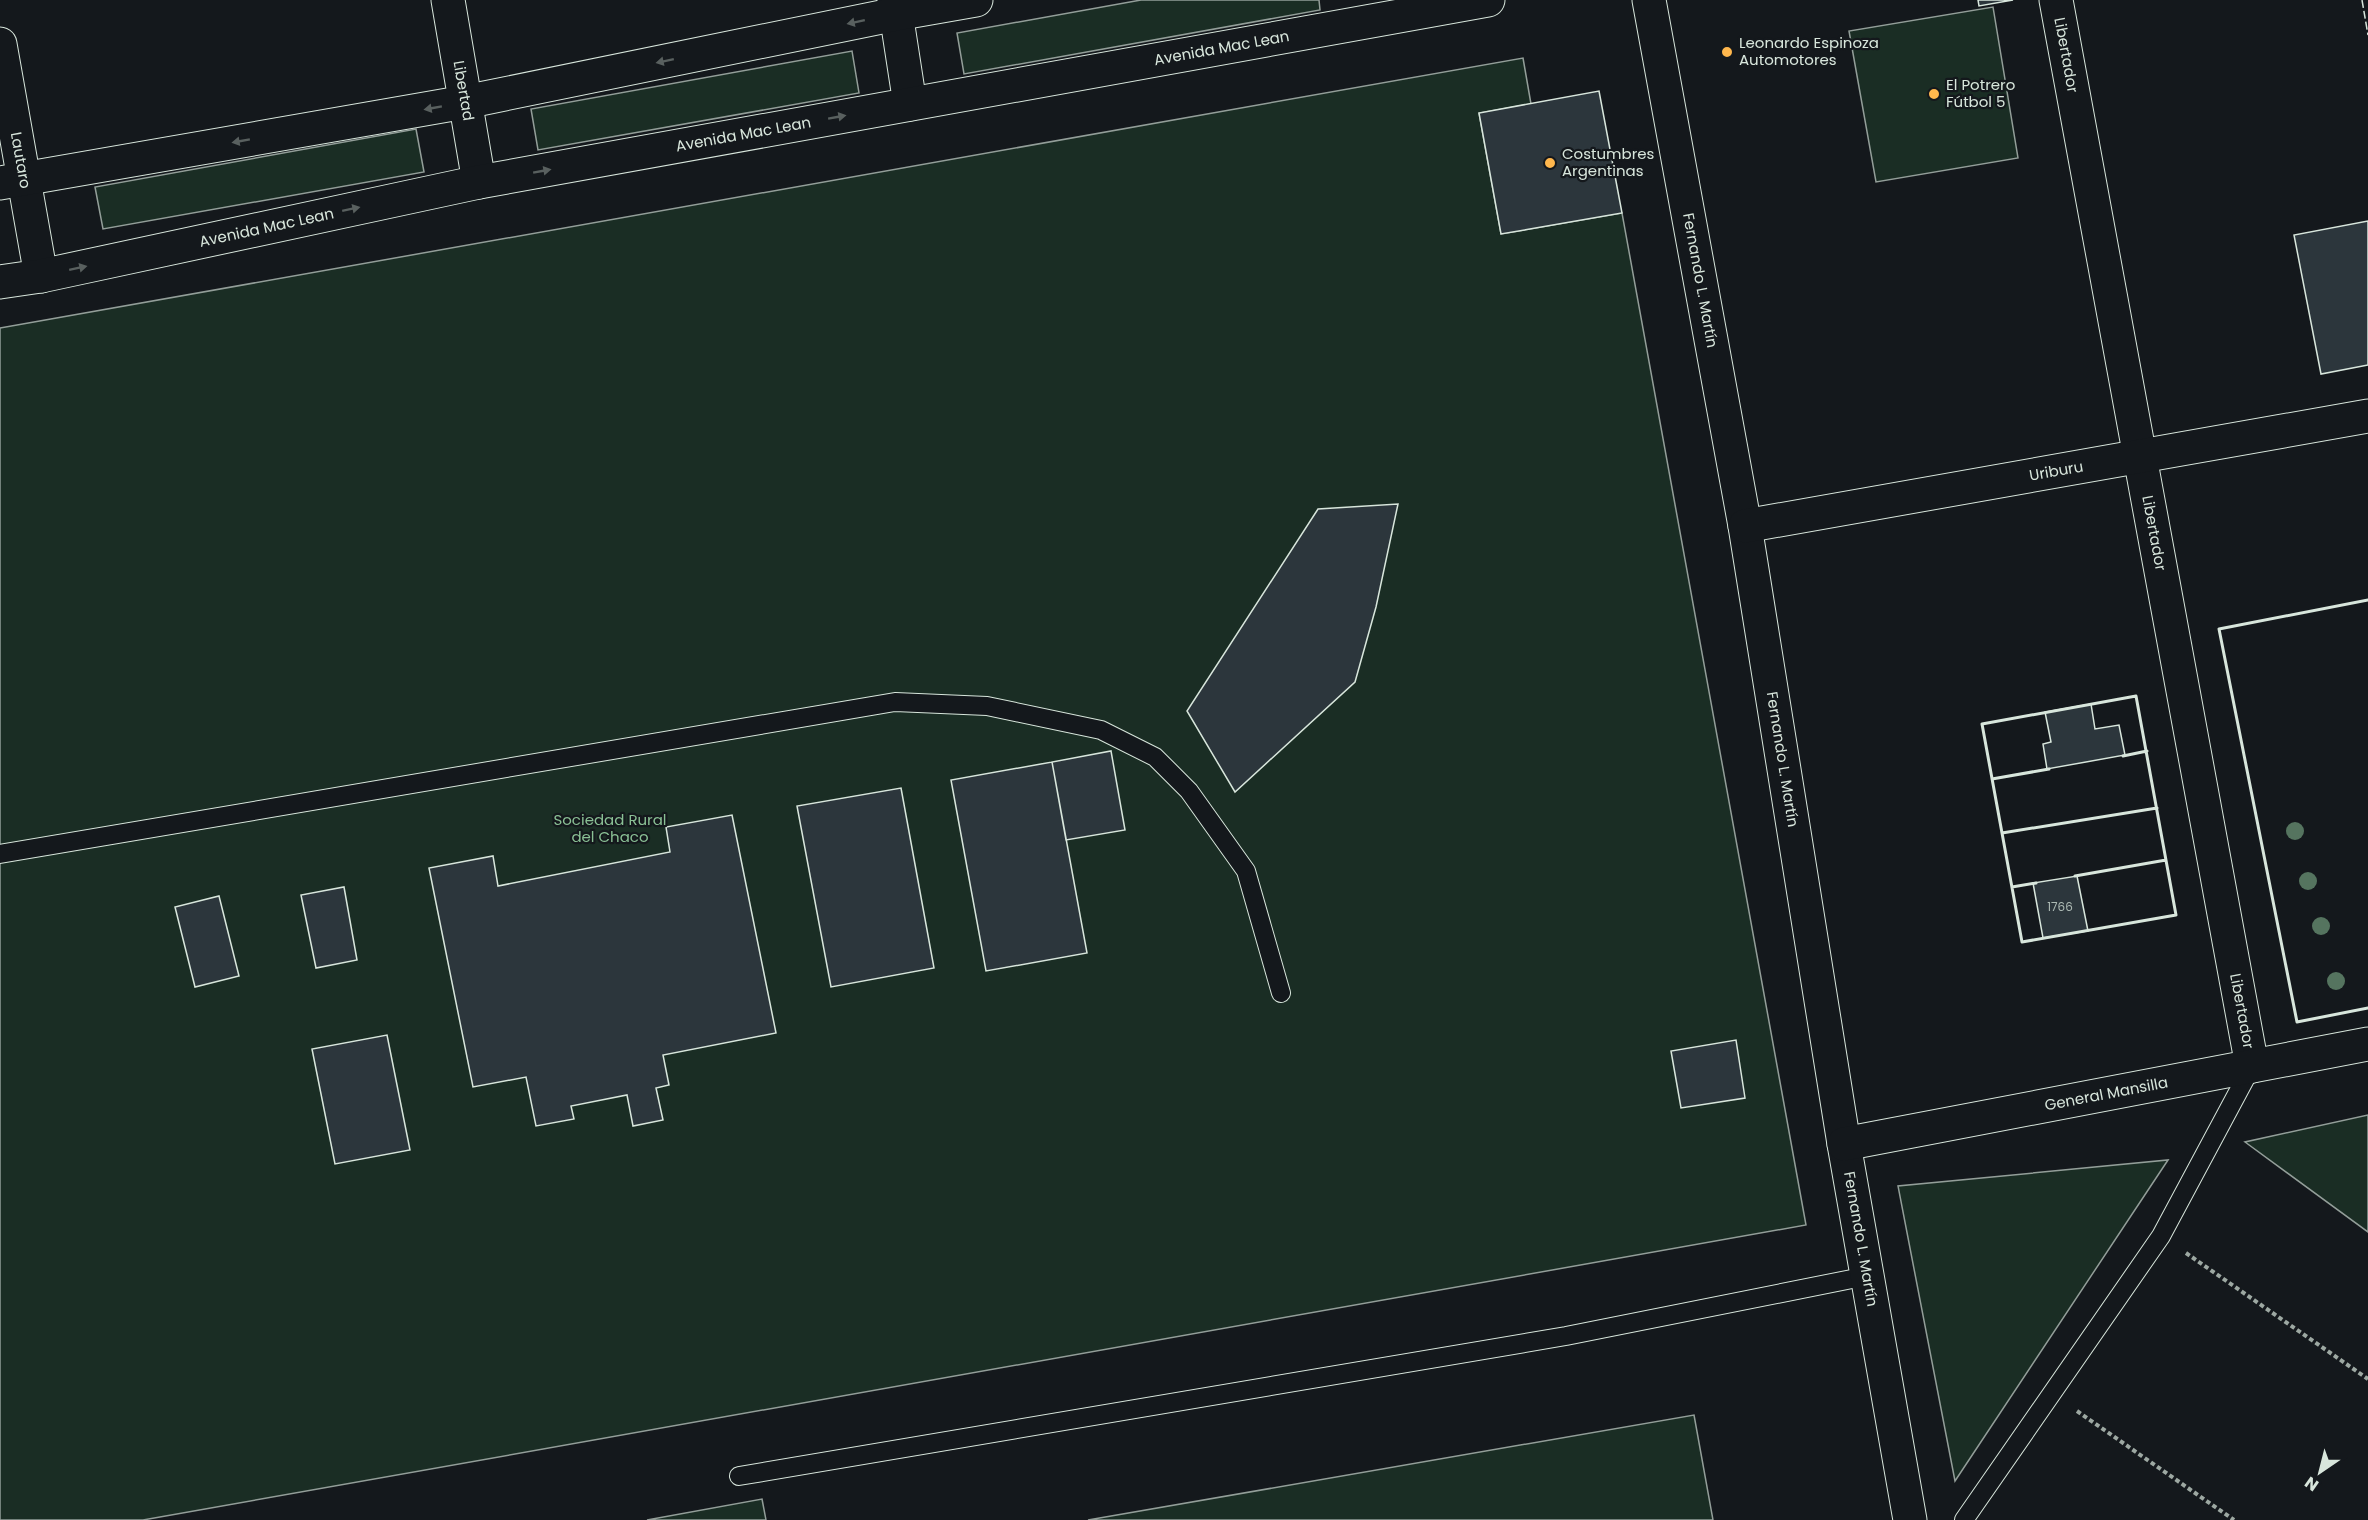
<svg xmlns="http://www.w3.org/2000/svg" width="2368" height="1520" font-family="Poppins,sans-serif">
  <rect width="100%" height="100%" fill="#14181c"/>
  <path fill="#1a2d24" stroke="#939e99" stroke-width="1.5" d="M1141,0H1319L1320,10L964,74L957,33Z
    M1993,7L2018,158L1876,182L1849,31Z
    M852,51L859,93L538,150L531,109Z
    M1523,58L1531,104L1479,113L1501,234L1622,213L1806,1225L143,1520H0V328Z
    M416,129L424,172L103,229L95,187Z
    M2368,1115V1232L2245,1142Z
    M2168,1160L1955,1481L1898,1186Z
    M1694,1415L1713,1520H1088Z
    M762,1499L766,1520H647Z"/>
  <path fill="#2c363c" stroke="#d8e6dc" stroke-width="1.5" d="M1978,0H2013L1979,6Z
    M1599,91L1622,213L1501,234L1479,113Z
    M2368,221V365L2321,374L2294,235Z
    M1398,504L1376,607L1355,682L1235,792L1187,711L1318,509Z
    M2091,704L2095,729L2119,725L2125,755L2047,769L2043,744L2051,742L2045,712Z
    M1111,751L1125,830L1066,840L1052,762Z
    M1052,762L1087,953L986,971L951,780Z
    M901,788L934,968L831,987L797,806Z
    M732,815L776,1033L663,1055L669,1085L656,1088L663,1120L633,1126L627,1095L571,1106L574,1119L536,1126L526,1077L473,1087L429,868L493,856L498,886L670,852L666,827Z
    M2077,876L2088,931L2043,938L2033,883Z
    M344,887L357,960L316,968L301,895Z
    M219,896L239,976L195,987L175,907Z
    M387,1035L410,1150L335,1164L312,1049Z
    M1736,1040L1745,1098L1681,1108L1671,1051Z"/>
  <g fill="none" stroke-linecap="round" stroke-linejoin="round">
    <defs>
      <path id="service" d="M0,854L895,702L987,706L1101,730L1155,757L1189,791L1246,871L1281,993
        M739,1476L1566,1336L1867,1276
        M1964,1520L2161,1236L2252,1066"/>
      <g id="minor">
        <path id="s1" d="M448,0L479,182"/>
        <path d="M894,0L910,104"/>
        <path id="s2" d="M1649,0L1745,526L1844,1144L1910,1520"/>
        <path id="s3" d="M2056,0L2252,1066"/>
        <path id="s4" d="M0,44L41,276"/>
        <path id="s5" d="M1745,526L2368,416"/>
        <path id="s6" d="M1844,1144L2368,1044"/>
      </g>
      <g id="secondary">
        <path d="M0,183L465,102L896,14L976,0"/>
        <path id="s7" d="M0,282L41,276L479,182L1488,0"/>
      </g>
    </defs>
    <use href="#service" stroke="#d8e6dc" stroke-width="20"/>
    <use href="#minor" stroke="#d8e6dc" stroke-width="35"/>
    <use href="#secondary" stroke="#d8e6dc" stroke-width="35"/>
    <path stroke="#9da8a2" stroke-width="4" stroke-dasharray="4.5 3" stroke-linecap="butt" d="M2186,1253L2368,1379
      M2077,1411L2234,1520"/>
    <use href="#service" stroke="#14181c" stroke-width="18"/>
    <use href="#minor" stroke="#14181c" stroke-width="33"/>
    <use href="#secondary" stroke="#14181c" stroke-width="33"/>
    <path stroke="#d8e6dc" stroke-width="1.5" stroke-dasharray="8 3" stroke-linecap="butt" d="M2362,0L2368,35"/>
    <path stroke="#d8e6dc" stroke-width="3" d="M2368,600L2219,629L2297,1022L2368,1008
      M2136,696L2176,915L2022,942L1982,724Z
      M2123,756L2147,751
      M1992,779L2049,769
      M2002,833L2157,808
      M2075,876L2166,860
      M2012,887L2036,883"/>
  </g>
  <g fill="#55745f">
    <circle cx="2295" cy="831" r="9"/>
    <circle cx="2308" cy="881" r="9"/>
    <circle cx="2321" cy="926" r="9"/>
    <circle cx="2336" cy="981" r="9"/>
  </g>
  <defs><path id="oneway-solid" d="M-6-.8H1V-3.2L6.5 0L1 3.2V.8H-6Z" transform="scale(1.5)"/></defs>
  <g fill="#59605f">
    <use href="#oneway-solid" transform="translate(856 22) rotate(168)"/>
    <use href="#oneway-solid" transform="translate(665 61) rotate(168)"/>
    <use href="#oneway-solid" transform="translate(433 108) rotate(170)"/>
    <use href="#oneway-solid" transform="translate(837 117) rotate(-10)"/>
    <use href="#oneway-solid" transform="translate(241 141) rotate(170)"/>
    <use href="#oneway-solid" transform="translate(542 171) rotate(-10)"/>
    <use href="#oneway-solid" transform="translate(351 209) rotate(-12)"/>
    <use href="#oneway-solid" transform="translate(78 268) rotate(-12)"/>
  </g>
  <g fill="#ffb74d" stroke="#14181c" stroke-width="2">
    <circle cx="1727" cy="52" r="6"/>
    <circle cx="1934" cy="94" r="6"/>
    <circle cx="1550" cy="163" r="6"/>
  </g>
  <g text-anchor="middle" stroke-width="4.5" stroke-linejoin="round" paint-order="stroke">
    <g font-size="12" fill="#adbab4">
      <text x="2060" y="911">1766</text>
    </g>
    <g font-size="15" fill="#d8e6dc" stroke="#14181c" text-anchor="start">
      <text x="1739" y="48">Leonardo Espinoza<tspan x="1739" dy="17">Automotores</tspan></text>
      <text x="1946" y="90">El Potrero<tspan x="1946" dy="17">Fútbol 5</tspan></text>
      <text x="1562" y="159">Costumbres<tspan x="1562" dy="17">Argentinas</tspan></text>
    </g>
    <g font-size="15" fill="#d8e6dc" stroke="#14181c">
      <text dy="5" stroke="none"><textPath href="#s7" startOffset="1244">Avenida Mac Lean</textPath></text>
      <text dy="5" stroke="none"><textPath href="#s3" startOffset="56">Libertador</textPath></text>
      <text dy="5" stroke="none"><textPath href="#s1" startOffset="92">Libertad</textPath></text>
      <text dy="5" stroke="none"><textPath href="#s7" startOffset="758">Avenida Mac Lean</textPath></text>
      <text dy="5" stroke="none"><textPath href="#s4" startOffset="118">Lautaro</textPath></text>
      <text dy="5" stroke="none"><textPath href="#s7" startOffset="272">Avenida Mac Lean</textPath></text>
      <text dy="5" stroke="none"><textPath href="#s2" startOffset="285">Fernando L. Martín</textPath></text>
      <text dy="5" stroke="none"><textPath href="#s5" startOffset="316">Uriburu</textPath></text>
      <text dy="5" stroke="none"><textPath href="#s3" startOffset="542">Libertador</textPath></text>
      <text dy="5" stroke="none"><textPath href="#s2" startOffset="771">Fernando L. Martín</textPath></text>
      <text dy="5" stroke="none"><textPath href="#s3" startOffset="1028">Libertador</textPath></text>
      <text dy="5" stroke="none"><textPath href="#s6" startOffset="267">General Mansilla</textPath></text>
      <text dy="5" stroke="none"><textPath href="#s2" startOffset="1257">Fernando L. Martín</textPath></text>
    </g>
    <g font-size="15" fill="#8ac095" stroke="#14181c">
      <text x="610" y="825">Sociedad Rural<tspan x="610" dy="17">del Chaco</tspan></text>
    </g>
  </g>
  <g transform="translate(2320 1472) rotate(215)" stroke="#14181c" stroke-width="4.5" paint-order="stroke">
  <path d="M0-4.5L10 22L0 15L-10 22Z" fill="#d8e6dc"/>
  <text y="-9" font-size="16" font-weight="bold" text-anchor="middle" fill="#d8e6dc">N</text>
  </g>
</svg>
